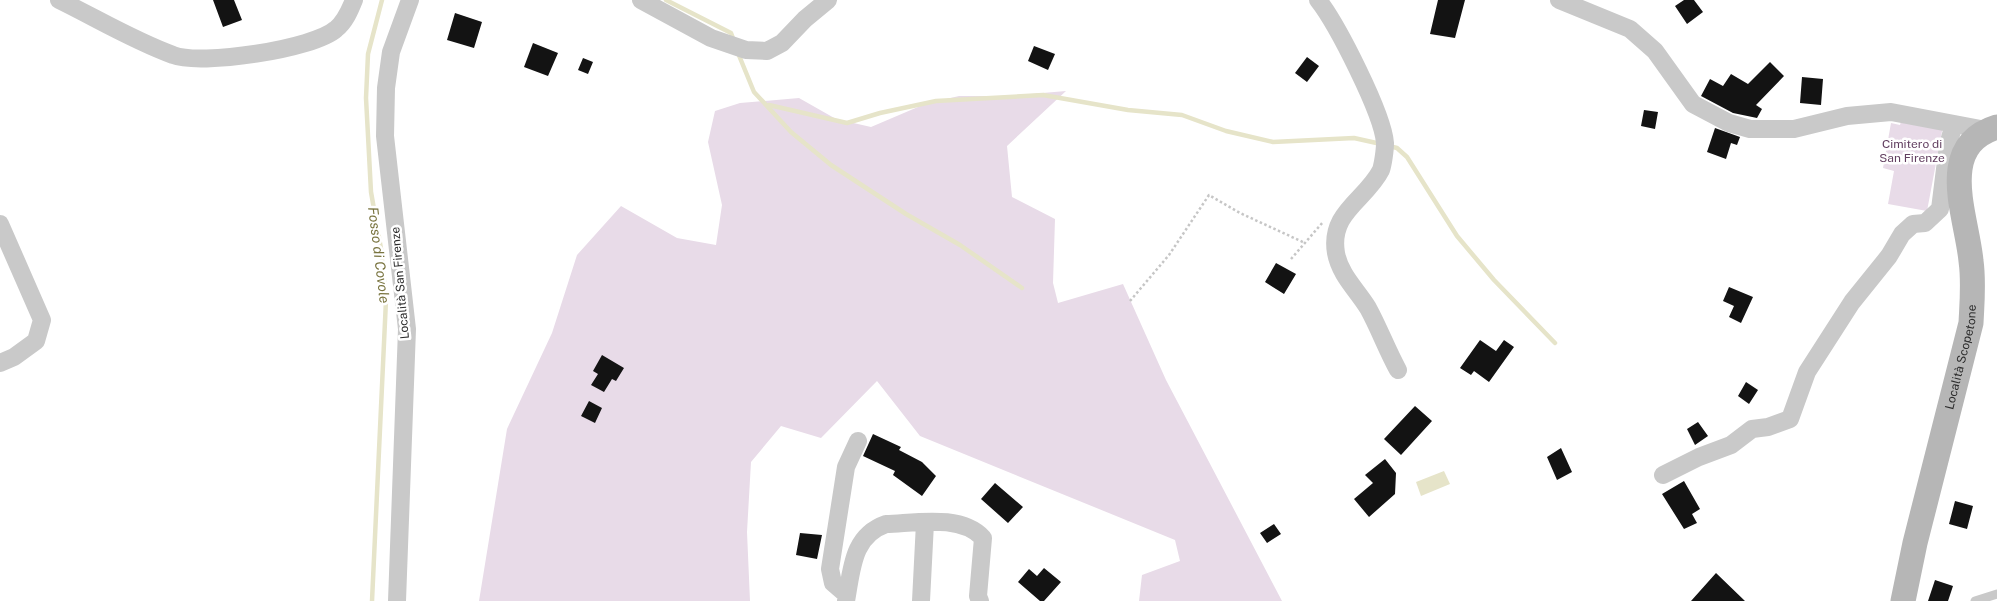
<svg xmlns="http://www.w3.org/2000/svg" width="1997" height="601" font-family="'Public Sans',sans-serif">
  <rect width="100%" height="100%" fill="#fff"/>
  <path fill="#e8dbe8" d="M1066,91L1007,146L1012,197L1055,219L1053,283L1058,303L1123,284L1166,380L1282,601H1139L1142,575L1180,561L1175,540L920,436L877,381L821,438L781,426L751,462L747,532L750,601H479L507,429L552,333L577,255L621,206L677,238L716,245L722,205L708,142L715,111L740,103L799,98L836,119L871,127L925,104L959,96H1006Z
    M1902,118L1943,126L1927,211L1888,204L1894,171L1883,168L1891,123L1900,125Z"/>
  <path fill="#e6e4c9" d="M1444,471L1450,484L1421,496L1416,482Z"/>
  <g fill="none" stroke-linecap="round" stroke-linejoin="round">
    <path stroke="#e6e4c9" stroke-width="4.5" d="M666,0L731,33L734,41
      M738,53L754,92L791,132L831,165L906,214L960,245L1022,288
      M769,105L847,123L880,113L936,101L1043,95L1128,110L1182,115L1226,131L1273,142L1354,138L1381,144
      M1389,146L1397,148L1407,157L1457,236L1494,280L1555,343
      M372,601L386,300L381,249L371,192L366,98L368,54L382,0"/>
  </g>
  <path fill="#131313" d="M213,0H234L242,20L223,27Z
    M1438,0H1465L1455,38L1430,34Z
    M1684,0H1694L1703,12L1687,24L1675,6Z
    M455,13L482,22L474,48L447,40Z
    M533,43L558,53L548,76L524,67Z
    M1034,46L1055,54L1048,70L1028,61Z
    M1307,57L1319,66L1307,82L1295,73Z
    M583,58L593,62L588,74L578,70Z
    M1770,62L1784,76L1756,105L1762,109L1757,118L1733,113L1701,96L1710,79L1723,86L1731,74L1748,84Z
    M1802,77L1823,79L1821,105L1800,103Z
    M1644,110L1658,112L1655,129L1641,126Z
    M1715,128L1740,137L1737,145L1731,143L1726,159L1707,152Z
    M1276,263L1296,274L1284,294L1265,282Z
    M1729,287L1753,297L1741,323L1729,317L1734,306L1723,301Z
    M1480,340L1496,351L1504,340L1514,347L1489,382L1474,371L1471,375L1460,368Z
    M602,355L624,368L616,381L612,379L604,392L591,385L598,374L593,371Z
    M1746,382L1758,390L1749,404L1738,396Z
    M589,401L602,408L595,423L581,416Z
    M1415,406L1432,421L1401,455L1384,439Z
    M1698,422L1708,436L1695,445L1687,429Z
    M873,434L901,447L899,450L922,462L936,476L922,496L893,475L895,471L863,456Z
    M1561,448L1572,472L1557,480L1547,457Z
    M1385,459L1396,473L1395,494L1369,517L1354,499L1373,483L1365,475Z
    M1684,481L1700,509L1692,514L1697,523L1684,529L1662,494Z
    M995,483L1023,507L1008,523L981,499Z
    M1955,501L1973,506L1967,529L1949,524Z
    M1274,524L1281,534L1267,543L1260,533Z
    M800,533L822,535L817,559L796,555Z
    M1044,568L1061,582L1044,601H1040L1018,582L1029,569L1037,576Z
    M1716,573L1745,601H1691Z
    M1935,580L1953,586L1948,601H1928Z"/>
  <g fill="none" stroke-linecap="round" stroke-linejoin="round">
    <path stroke="#c6c6c6" stroke-width="2.5" stroke-dasharray="2.5 2.5" stroke-linecap="butt" d="M1291,259L1323,222
      M1130,301L1169,255L1209,195L1240,213L1305,243"/>
    <path stroke="#c9c9c9" stroke-width="9" d="M1975,601L1997,594"/>
    <path stroke="#c9c9c9" stroke-width="18" d="M59,0C96,18 134,41 173,55C200,66 314,49 336,29C345,22 350,10 354,0
      M641,0L711,38L746,50L767,51L782,43L805,19L828,0
      M1318,0C1337,24 1383,114 1385,143C1385,150 1383,164 1381,170C1366,200 1329,212 1336,253C1340,275 1357,290 1368,308C1379,328 1387,350 1398,370
      M1559,0L1630,29L1655,51L1693,104L1729,123L1750,129H1794L1847,116L1891,112L1986,130
      M0,224L42,320L36,341L14,357L0,363
      M1663,475L1699,457L1731,445L1752,429L1768,427L1790,419L1807,372L1852,302L1889,256L1902,234L1913,224L1925,223L1940,209L1948,145L1954,124
      M847,595L833,583L830,569L846,467L858,441
      M397,601L407,329L385,136L386,88L391,52L410,0
      M846,601C852,569 852,536 886,524C916,523 961,514 983,538L978,596L980,601
      M921,601L925,523"/>
    <path stroke="#b6b6b6" stroke-width="25" id="s1" d="M1903,601L1915,543L1971,323C1972,302 1974,282 1971,261C1967,216 1935,146 1997,127"/>
  </g>
  <g text-anchor="middle" stroke-width="5" stroke-linejoin="round" paint-order="stroke">
    <g font-size="12" fill="#623f60" stroke="#fff">
      <text x="1912" y="148">Cimitero di<tspan x="1912" dy="14">San Firenze</tspan></text>
    </g>
    <g font-size="12" fill="#2c2c2c" stroke="#fff">
      <text transform="translate(400 283) rotate(-95)" y="4">Località San Firenze</text>
      <text dy="4" stroke="none"><textPath href="#s1" startOffset="251">Località Scopetone</textPath></text>
    </g>
    <g font-size="14" font-style="italic" fill="#79743f" stroke="#fff">
      <text transform="translate(379 255) rotate(83)" y="5">Fosso di Covole</text>
    </g>
  </g>
</svg>
